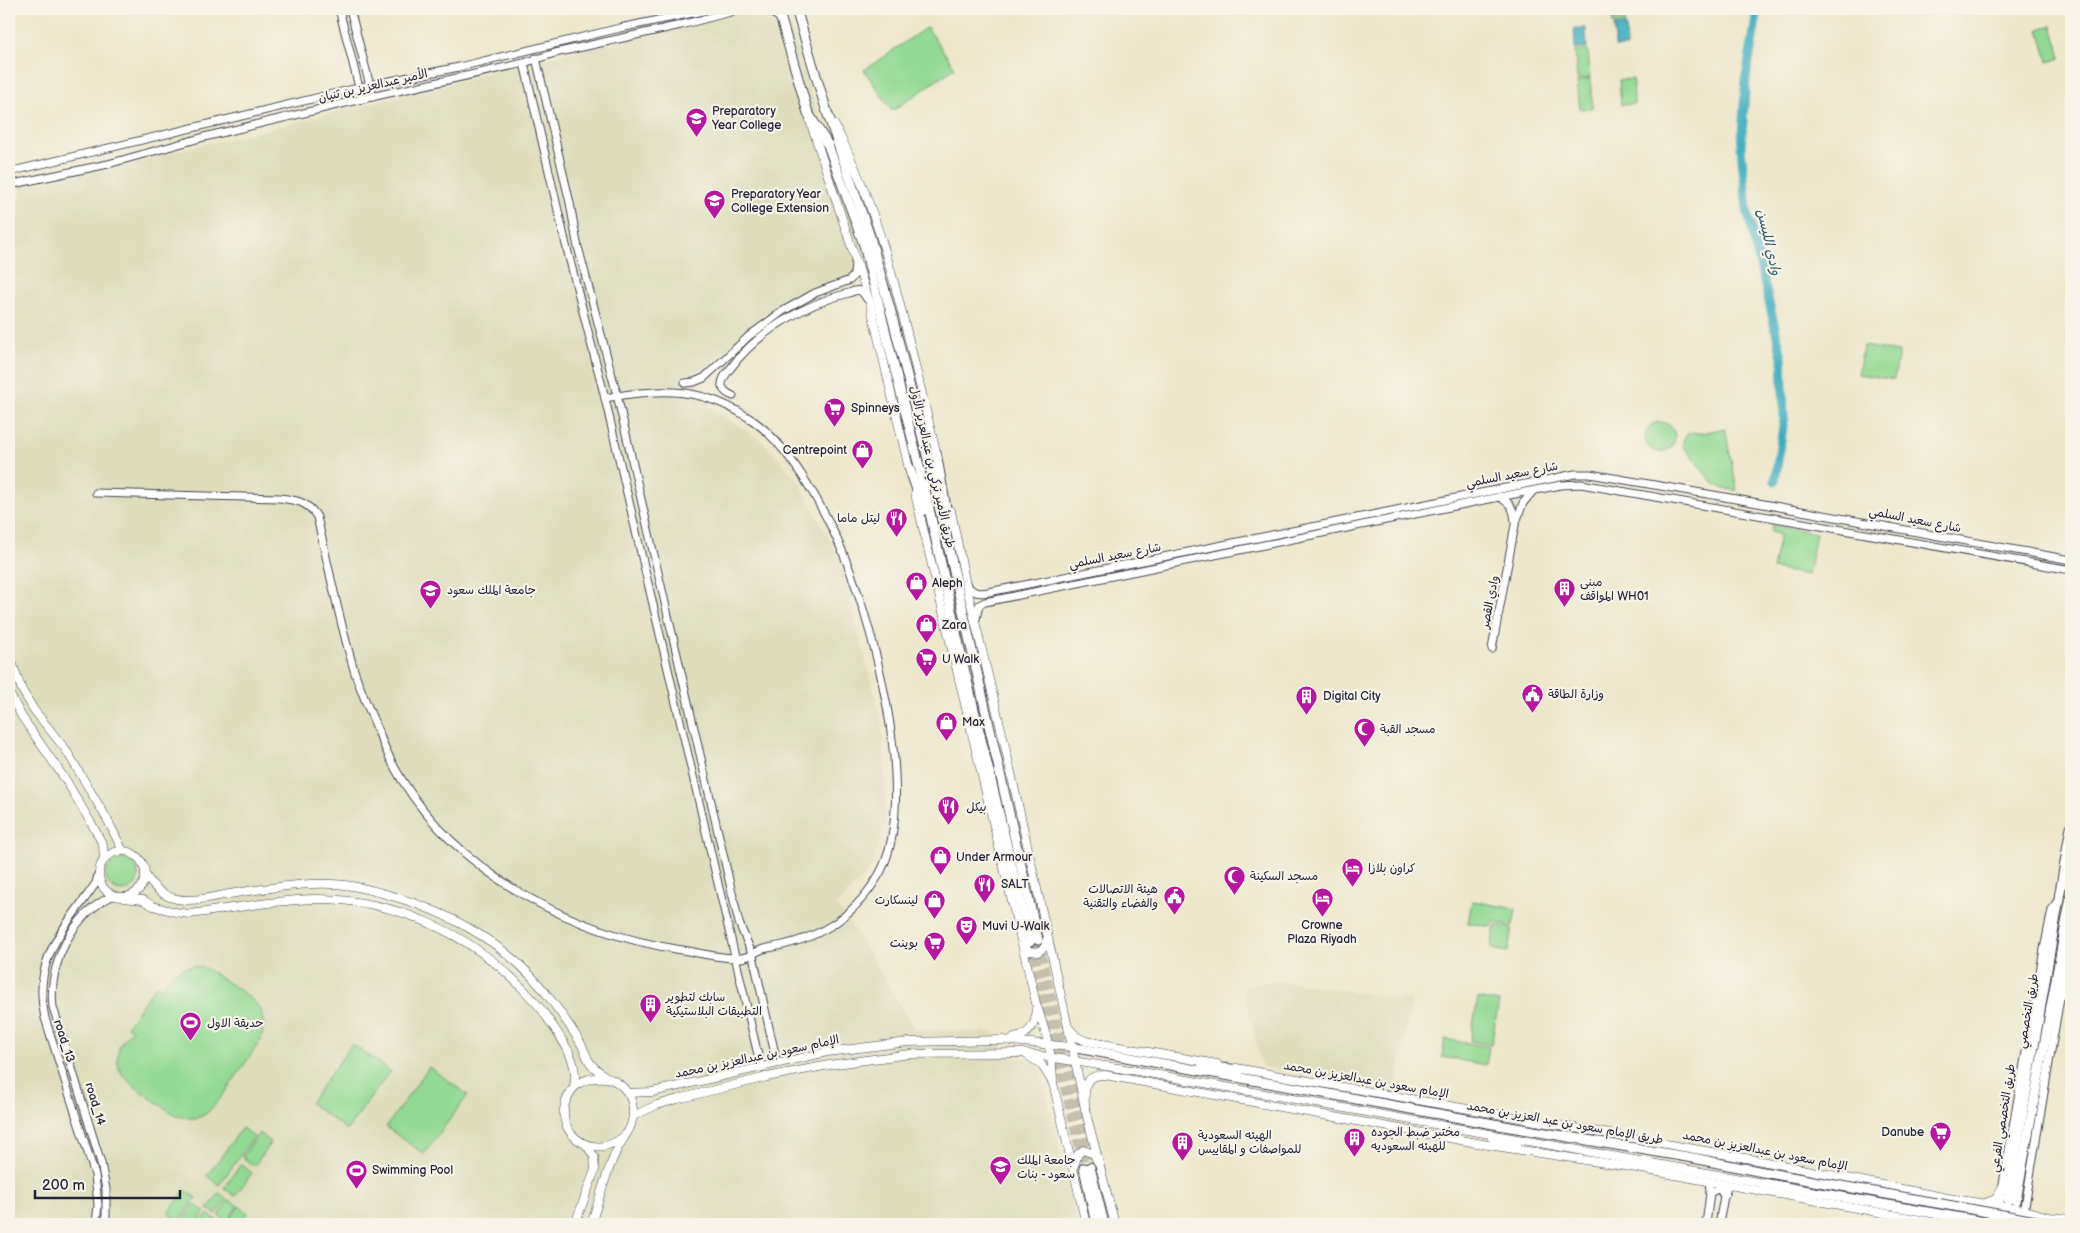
<svg xmlns="http://www.w3.org/2000/svg" width="2080" height="1233" viewBox="0 0 2080 1233" font-family="'Balsamiq Sans','Playpen Sans Arabic',sans-serif">
  <rect width="100%" height="100%" fill="#f7f3e8"/>
  <filter id="ink" filterUnits="userSpaceOnUse"><feTurbulence type="fractalNoise" baseFrequency=".02" numOctaves="2"/><feDisplacementMap in="SourceGraphic" scale="10" xChannelSelector="R" yChannelSelector="G"/><feConvolveMatrix kernelMatrix="1 2 1 2 8 2 1 2 1" color-interpolation-filters="sRGB"/></filter>
  <filter id="wash" filterUnits="userSpaceOnUse"><feTurbulence type="fractalNoise" baseFrequency=".0096" numOctaves="4" result="noise"/><feDisplacementMap in="SourceGraphic" scale="20" xChannelSelector="R" yChannelSelector="G"/><feGaussianBlur stdDeviation="1.12" result="paint"/><feColorMatrix in="noise" values="0 0 0 0 0 0 0 0 0 0 0 0 0 0 0 0 0 1.4 0 .05"/><feComposite in="paint" operator="in"/></filter>
  <g filter="url(#wash)">
    <rect width="100%" height="100%" fill="#ede7cb"/>
    <g fill="#ddddbc">
      <path d="M740 9H786L817 114 846 182 864 277 763 314 707 368 698 391 715 411 762 441 799 482 840 559 882 724 885 774V823L871 869 836 905 860 938 914 1029 993 1032 1002 1040V1054L1029 1059 1040 1069 1077 1224H9V202L22 199 20 187 246 135Z"/>
      <path d="M1275 980 1412 1001 1395 1091 1262 1067 1243 987Z"/>
    </g>
    <g fill="#92d993" stroke="#5a7e67">
      <path d="M1612 9H1624L1625 24H1613Z"/>
      <path d="M2052 25 2061 58 2048 62 2039 29Z"/>
      <path d="M927 27 955 68 892 111 864 70Z"/>
      <path d="M1588 50 1590 78 1577 79 1575 51Z"/>
      <path d="M1590 79 1593 108 1580 109 1577 81Z"/>
      <path d="M1633 79 1634 104 1621 105 1619 80Z"/>
      <path d="M1863 346 1899 352 1894 380 1858 374Z"/>
      <circle cx="1660" cy="437" r="15"/>
      <path d="M1725 428 1737 490 1723 489 1713 483 1682 445C1686 432 1687 432 1699 433 1707 433 1717 429 1725 428Z"/>
      <path d="M1772 525 1816 533 1808 575 1773 569 1780 535 1771 532Z"/>
      <circle cx="122" cy="875" r="16"/>
      <path d="M1472 901 1516 909 1513 926 1493 922 1492 927 1468 923Z"/>
      <path d="M1495 925 1512 928 1508 952 1491 949Z"/>
      <path d="M196 966 205 968C216 975 251 996 257 1005 265 1015 264 1028 261 1040 250 1055 217 1108 204 1115 195 1120 186 1118 177 1116 163 1106 129 1086 121 1072 116 1065 117 1053 120 1045 123 1040 128 1034 132 1029L127 1026 156 985 161 988C171 974 178 967 196 966Z"/>
      <path d="M1478 998 1499 1002 1491 1045 1470 1041Z"/>
      <path d="M1445 1039 1489 1047 1486 1065 1442 1057Z"/>
      <path d="M352 1044 390 1071 347 1130 310 1103Z"/>
      <path d="M429 1067 468 1095 424 1154 386 1127Z"/>
      <path d="M242 1128 254 1137 219 1185 207 1176Z"/>
      <path d="M259 1133 271 1142 254 1166 242 1157Z"/>
      <path d="M241 1164 252 1173 235 1196 224 1188Z"/>
      <path d="M185 1190 196 1198 179 1221 168 1213Z"/>
      <path d="M219 1193 227 1199 216 1214 208 1209Z"/>
      <path d="M229 1200 238 1206 227 1221 218 1215Z"/>
      <path d="M194 1204 205 1212 197 1224H180Z"/>
      <path d="M239 1206 248 1213 239 1224H232L228 1222Z"/>
      <path d="M208 1214 219 1222 217 1224H200Z"/>
    </g>
    <g fill="#41adbf" stroke="#32687d">
      <path d="M1614 26H1626L1627 47H1615Z"/>
      <path d="M1574 28H1586L1587 48 1575 49Z"/>
    </g>
    <g fill="none" stroke-linecap="round" stroke-linejoin="round">
      <path stroke="#41adbf" stroke-width="9" d="M1758 9 1746 78 1741 148 1747 210 1782 357 1784 420 1775 481"/>
    </g>
  </g>
  <g filter="url(#ink)">
    <g fill="none" stroke-linecap="round" stroke-linejoin="round">
      <g stroke="#c4c0ae" stroke-width="9" stroke-dasharray="9 4.5" stroke-linecap="butt">
        <path d="M1038 940 1090 1167"/>
        <path d="M1030 942 1084 1168"/>
      </g>
      <defs>
        <g id="tertiary">
          <path d="M339 9 362 99"/>
          <path d="M350 9 373 97"/>
          <path d="M766 9 780 18"/>
          <path d="M536 58 570 203 577 243 617 395 739 923 753 956 777 1063"/>
          <path d="M524 63 566 245 603 390 761 1068"/>
          <path d="M9 172 370 85 459 67 620 28 712 9"/>
          <path d="M9 185 108 164 204 137 362 99 524 63 555 53 681 25 742 9"/>
          <path d="M685 383 694 382 704 378 749 336 783 311 815 293 850 280 854 275 855 261"/>
          <path d="M733 396C728 394 724 392 722 386 721 380 726 374 730 369 757 332 804 304 849 293 852 292 856 289 860 291 863 292 865 296 867 299"/>
          <path d="M96 493 280 498C297 500 308 502 317 517 329 568 339 620 354 670 360 689 368 707 376 726 383 744 391 763 402 780 462 876 572 933 682 950 700 953 722 959 741 958 752 957 757 949 768 948 816 940 851 920 877 878 924 804 871 612 836 537 819 500 788 446 755 422 705 387 663 387 605 398"/>
          <path d="M1499 497C1511 503 1514 509 1515 522"/>
          <path d="M966 583C972 593 978 594 989 592L1575 474H1590L1719 496 2071 560"/>
          <path d="M976 619 979 605 985 602 1499 497 1561 485 1581 484 2071 570"/>
          <path d="M1492 649 1515 525 1523 503 1533 491"/>
          <path d="M1710 1193 1719 1188 1724 1196"/>
          <path d="M96 1224 98 1205 95 1175 45 1018C31 959 65 928 96 883L98 875"/>
          <path d="M106 1224V1189L101 1163 53 1007C48 964 72 915 112 896"/>
          <path d="M1706 1224 1710 1193 1709 1182"/>
          <path d="M1719 1224 1724 1196 1728 1186"/>
          <path d="M1996 1224 2044 949 2052 910 2056 903"/>
          <path d="M2022 1224 2071 932"/>
        </g>
        <g id="secondary">
          <path d="M810 121 870 303 910 473"/>
          <path d="M834 124C889 227 909 347 938 459"/>
          <path d="M915 494 1036 1003C1045 1030 1053 1055 1053 1083"/>
          <path d="M951 511 965 580 1003 737 1068 1027 1077 1037 1086 1041 1217 1064"/>
          <path d="M9 654 22 690 34 710 66 750 107 819 123 851"/>
          <path d="M9 693 22 717 67 782 94 828 103 845 104 860"/>
          <circle cx="122" cy="874" r="23"/>
          <path d="M145 874C152 886 162 896 177 899 193 902 213 897 229 894 269 888 318 879 357 887 433 903 509 939 554 1004 563 1016 572 1029 580 1042 583 1047 585 1053 588 1059 592 1068 602 1074 610 1079"/>
          <path d="M123 898 143 900 153 906 175 912 189 914C231 909 273 900 314 899 392 898 471 933 524 990 531 998 540 1006 546 1016 560 1037 580 1060 574 1087"/>
          <path d="M1023 944 1029 951 1038 952 1045 947 1047 939"/>
          <path d="M1068 1027 1085 1109 1115 1224"/>
          <path d="M1014 1038C1029 1036 1037 1023 1036 1009"/>
          <path d="M1028 1056 1041 1064 1053 1083 1086 1224"/>
          <path d="M1236 1068 1751 1159 1948 1198 2024 1210 2049 1217 2071 1219"/>
          <path d="M628 1093 652 1092 827 1052 908 1042 1002 1040 1071 1047"/>
          <path d="M1085 1109C1085 1090 1081 1075 1105 1075L1488 1145 1631 1167 1943 1224"/>
          <path d="M633 1116 657 1105 678 1099 767 1077 829 1065 910 1054 1022 1053 1137 1071 1763 1183"/>
          <path d="M1492 1138 1517 1145"/>
          <path d="M1074 1166 1078 1154 1083 1150 1094 1154 1097 1161"/>
          <path d="M1985 1203 1996 1199 2004 1184"/>
          <path d="M575 1224 595 1170 594 1156 586 1145"/>
          <path d="M591 1224C599 1201 605 1175 616 1152 620 1143 627 1135 631 1125 633 1118 634 1110 632 1103 629 1091 618 1080 606 1078 593 1077 580 1079 572 1090 544 1128 594 1168 627 1133"/>
        </g>
        <g id="primary">
          <path d="M778 9 808 113 828 145 864 245 925 490 963 664 1030 942"/>
          <path d="M796 9 826 109 870 237 892 316 932 475 1038 940"/>
          <path d="M936 453 949 524"/>
          <path d="M909 467 924 510"/>
          <path d="M1071 1047 1510 1127 1693 1158 1763 1172"/>
          <path d="M1203 1066 1240 1070"/>
          <path d="M1090 1167 1104 1224"/>
          <path d="M1084 1168 1096 1224"/>
          <path d="M1763 1183 1996 1224"/>
          <path d="M2008 1200 2071 827"/>
          <path d="M2016 1201 2071 896"/>
        </g>
      </defs>
      <use href="#tertiary" stroke="#404051" stroke-width="9"/>
      <use href="#secondary" stroke="#404051" stroke-width="9"/>
      <use href="#primary" stroke="#404051" stroke-width="11"/>
      <use href="#tertiary" stroke="#fff" stroke-width="7"/>
      <use href="#secondary" stroke="#fff" stroke-width="8"/>
      <use href="#primary" stroke="#fff" stroke-width="9"/>
      <defs>
        <path id="primary-bridge" d="M1763 1172 2054 1224"/>
      </defs>
      <use href="#primary-bridge" stroke="#404051" stroke-width="11" stroke-linecap="butt"/>
      <use href="#primary-bridge" stroke="#fff" stroke-width="9"/>
    </g>
  </g>
  <defs>
    <symbol id="university-pin" viewBox="-11 -11 22 30"><path d="M0 17L-7.5 6A9.5 9.5 0 1 1 7.5 6Z" fill="#b5179e" stroke="#f7f3e8"/><path d="M0-5L7-2L0 1L-7-2ZM-4 1L0 2.5L4 1V4Q0 6-4 4Z" fill="#fff"/></symbol>
    <symbol id="supermarket-pin" viewBox="-11 -11 22 30"><path d="M0 17L-7.5 6A9.5 9.5 0 1 1 7.5 6Z" fill="#b5179e" stroke="#f7f3e8"/><path d="M-6-5.5h2.5l.6 2H6L4.5 2H-2.5L-4.4-4H-6ZM-1.5 3.2a1.3 1.3 0 1 0 .1 0ZM3 3.2a1.3 1.3 0 1 0 .1 0Z" fill="#fff"/></symbol>
    <symbol id="shop-pin" viewBox="-11 -11 22 30"><path d="M0 17L-7.5 6A9.5 9.5 0 1 1 7.5 6Z" fill="#b5179e" stroke="#f7f3e8"/><path d="M-5-2.5h2.3a2.7 3.5 0 0 1 5.4 0H5L5.5 6h-11ZM-1.5-2.5h3a1.5 2.3 0 0 0-3 0Z" fill="#fff"/></symbol>
    <symbol id="restaurant-pin" viewBox="-11 -11 22 30"><path d="M0 17L-7.5 6A9.5 9.5 0 1 1 7.5 6Z" fill="#b5179e" stroke="#f7f3e8"/><path d="M-5-6h1v4h1v-4h1v4h1v-4h1v5L-1.5 .5V6h-2V.5L-5-1ZM5-6V6H3V1.5H1.5Q1.5-4 5-6Z" fill="#fff"/></symbol>
    <symbol id="building-pin" viewBox="-11 -11 22 30"><path d="M0 17L-7.5 6A9.5 9.5 0 1 1 7.5 6Z" fill="#b5179e" stroke="#f7f3e8"/><path d="M-4-6H4V6H1V3H-1V6H-4ZM-2.5-4.3h1.7v1.8h-1.7ZM.8-4.3h1.7v1.8H.8ZM-2.5-1h1.7V.8h-1.7ZM.8-1h1.7V.8H.8Z" fill="#fff"/></symbol>
    <symbol id="civic-pin" viewBox="-11 -11 22 30"><path d="M0 17L-7.5 6A9.5 9.5 0 1 1 7.5 6Z" fill="#b5179e" stroke="#f7f3e8"/><path d="M-.6-6.5H3V-4.5H.6V-3L4-1V1h2V6H-6V1h2V-1L-.6-3ZM-1.2 2.5V6h2.4V2.5Z" fill="#fff"/></symbol>
    <symbol id="mosque-pin" viewBox="-11 -11 22 30"><path d="M0 17L-7.5 6A9.5 9.5 0 1 1 7.5 6Z" fill="#b5179e" stroke="#f7f3e8"/><path d="M3.5-4.9A6 6 0 1 0 3.5 4.9A5 5 0 1 1 3.5-4.9Z" fill="#fff"/></symbol>
    <symbol id="hotel-pin" viewBox="-11 -11 22 30"><path d="M0 17L-7.5 6A9.5 9.5 0 1 1 7.5 6Z" fill="#b5179e" stroke="#f7f3e8"/><path d="M-6-4.5h1.5V1H6V5H4.5V3h-9V5H-6ZM-4 0a1.8 1.8 0 1 1 3.6 0ZM.5 0V-2.5h3Q6-2.5 6 0Z" fill="#fff"/></symbol>
    <symbol id="theatre-pin" viewBox="-11 -11 22 30"><path d="M0 17L-7.5 6A9.5 9.5 0 1 1 7.5 6Z" fill="#b5179e" stroke="#f7f3e8"/><path d="M-5-5.5Q0-4 5-5.5V0Q5 5 0 6Q-5 5-5 0ZM-3.3-2.5H-1v1.5H-3.3ZM1-2.5H3.3v1.5H1ZM-2.8 1Q0 5.5 2.8 1Z" fill="#fff"/></symbol>
    <symbol id="stadium-pin" viewBox="-11 -11 22 30"><path d="M0 17L-7.5 6A9.5 9.5 0 1 1 7.5 6Z" fill="#b5179e" stroke="#f7f3e8"/><path d="M0-5a6.5 5 0 1 0 0 10a6.5 5 0 1 0 0-10ZM-3.5-1.8h7v3.6h-7Z" fill="#fff"/></symbol>
  </defs>
  <g fill-rule="evenodd">
    <use href="#university-pin" x="684" y="106" width="25" height="34"/>
    <use href="#university-pin" x="702" y="188" width="25" height="34"/>
    <use href="#supermarket-pin" x="822" y="396" width="25" height="34"/>
    <use href="#shop-pin" x="850" y="438" width="25" height="34"/>
    <use href="#restaurant-pin" x="884" y="506" width="25" height="34"/>
    <use href="#shop-pin" x="904" y="570" width="25" height="34"/>
    <use href="#building-pin" x="1552" y="576" width="25" height="34"/>
    <use href="#university-pin" x="418" y="578" width="25" height="34"/>
    <use href="#shop-pin" x="914" y="612" width="25" height="34"/>
    <use href="#supermarket-pin" x="914" y="646" width="25" height="34"/>
    <use href="#civic-pin" x="1520" y="682" width="25" height="34"/>
    <use href="#building-pin" x="1294" y="684" width="25" height="34"/>
    <use href="#shop-pin" x="934" y="710" width="25" height="34"/>
    <use href="#mosque-pin" x="1352" y="716" width="25" height="34"/>
    <use href="#restaurant-pin" x="936" y="794" width="25" height="34"/>
    <use href="#shop-pin" x="928" y="844" width="25" height="34"/>
    <use href="#hotel-pin" x="1340" y="856" width="25" height="34"/>
    <use href="#mosque-pin" x="1222" y="864" width="25" height="34"/>
    <use href="#restaurant-pin" x="972" y="872" width="25" height="34"/>
    <use href="#civic-pin" x="1162" y="884" width="25" height="34"/>
    <use href="#hotel-pin" x="1310" y="886" width="25" height="34"/>
    <use href="#shop-pin" x="922" y="888" width="25" height="34"/>
    <use href="#theatre-pin" x="954" y="914" width="25" height="34"/>
    <use href="#supermarket-pin" x="922" y="930" width="25" height="34"/>
    <use href="#building-pin" x="638" y="992" width="25" height="34"/>
    <use href="#stadium-pin" x="178" y="1010" width="25" height="34"/>
    <use href="#supermarket-pin" x="1928" y="1120" width="25" height="34"/>
    <use href="#building-pin" x="1342" y="1126" width="25" height="34"/>
    <use href="#building-pin" x="1170" y="1130" width="25" height="34"/>
    <use href="#university-pin" x="988" y="1154" width="25" height="34"/>
    <use href="#stadium-pin" x="344" y="1158" width="25" height="34"/>
  </g>
  <g text-anchor="middle" dominant-baseline="central" stroke-width="4.5" stroke-linejoin="round" paint-order="stroke">
    <g font-size="12" fill="#22223b" stroke="#f7f3e8">
      <text transform="translate(373 86) rotate(-13)">الأمير عبدالعزيز بن ثنيان</text>
      <text transform="translate(932 467) rotate(77)">طريق الأمير تركي بن عبدالعزيز الأول</text>
      <text transform="translate(1512 475) rotate(-11)">شارع سعيد السلمي</text>
      <text transform="translate(1915 520) rotate(11)">شارع سعيد السلمي</text>
      <text transform="translate(1115 556) rotate(-11)">شارع سعيد السلمي</text>
      <text transform="translate(1490 602) rotate(-79)">وادي القصر</text>
      <text transform="translate(2028 1011) rotate(-80)">طريق التخصصي</text>
      <text transform="translate(64 1041) rotate(72)">road_13</text>
      <text transform="translate(757 1057) rotate(-12)">الإمام سعود بن عبدالعزيز بن محمد</text>
      <text transform="translate(1366 1080) rotate(10)">الإمام سعود بن عبدالعزيز بن محمد</text>
      <text transform="translate(95 1104) rotate(73)">road_14</text>
      <text transform="translate(2003 1118) rotate(-81)">طريق التخصصي الفرعي</text>
      <text transform="translate(1565 1123) rotate(10)">طريق الإمام سعود بن عبد العزيز بن محمد</text>
      <text transform="translate(1765 1151) rotate(11)">الإمام سعود بن عبدالعزيز بن محمد</text>
    </g>
    <g font-size="12" fill="#22223b" stroke="#f7f3e8" text-anchor="start">
      <text x="712" y="111">Preparatory<tspan x="712" dy="14">Year College</tspan></text>
      <text x="731" y="194">Preparatory Year<tspan x="731" dy="14">College Extension</tspan></text>
      <text x="851" y="408">Spinneys</text>
      <text x="847" y="450" text-anchor="end">Centrepoint</text>
      <text x="880" y="518" text-anchor="end">ليتل ماما</text>
      <text x="1580" y="582">مبنى<tspan x="1580" dy="14">المواقف WH01</tspan></text>
      <text x="932" y="583">Aleph</text>
      <text x="447" y="590">جامعة الملك سعود</text>
      <text x="942" y="625">Zara</text>
      <text x="942" y="659">U Walk</text>
      <text x="1548" y="694">وزارة الطاقة</text>
      <text x="1323" y="696">Digital City</text>
      <text x="962" y="722">Max</text>
      <text x="1380" y="729">مسجد القبة</text>
      <text x="964" y="807">.بيكل</text>
      <text x="956" y="857">Under Armour</text>
      <text x="1368" y="868">كراون بلازا</text>
      <text x="1250" y="876">مسجد السكينة</text>
      <text x="1001" y="884">SALT</text>
      <text x="1158" y="889" text-anchor="end">هيئة الاتصالات<tspan x="1158" dy="14">والفضاء والتقنية</tspan></text>
      <text x="918" y="900" text-anchor="end">لينسكارت</text>
      <text x="1322" y="925" text-anchor="middle">Crowne<tspan x="1322" dy="14">Plaza Riyadh</tspan></text>
      <text x="982" y="926">Muvi U-Walk</text>
      <text x="918" y="943" text-anchor="end">بوينت</text>
      <text x="666" y="997">سابك لتطوير<tspan x="666" dy="14">التطبيقات البلاستيكية</tspan></text>
      <text x="207" y="1023">حديقة الاول</text>
      <text x="1371" y="1132">مختبر ضبط الجوده<tspan x="1371" dy="14">للهيئه السعوديه</tspan></text>
      <text x="1924" y="1132" text-anchor="end">Danube</text>
      <text x="1198" y="1135">الهيئه السعودية<tspan x="1198" dy="14">للمواصفات و المقاييس</tspan></text>
      <text x="1017" y="1160">جامعة الملك<tspan x="1017" dy="14">سعود - بنات</tspan></text>
      <text x="372" y="1170">Swimming Pool</text>
    </g>
    <g font-size="14" font-style="italic" fill="#2e5a70" stroke="#f7f3e8">
      <text transform="translate(1769 242) rotate(77)">وادي الليسن</text>
    </g>
  </g>
  <rect width="2080" height="1233" fill="none" stroke="#f7f3e8" stroke-width="30"/>
  <path d="M35 1190v8h145v-8" fill="none" stroke="#22223b" stroke-width="2.5"/>
  <text x="42" y="1190" font-size="15" fill="#22223b" stroke="#f7f3e8" stroke-width="4" paint-order="stroke">200 m</text>
</svg>
